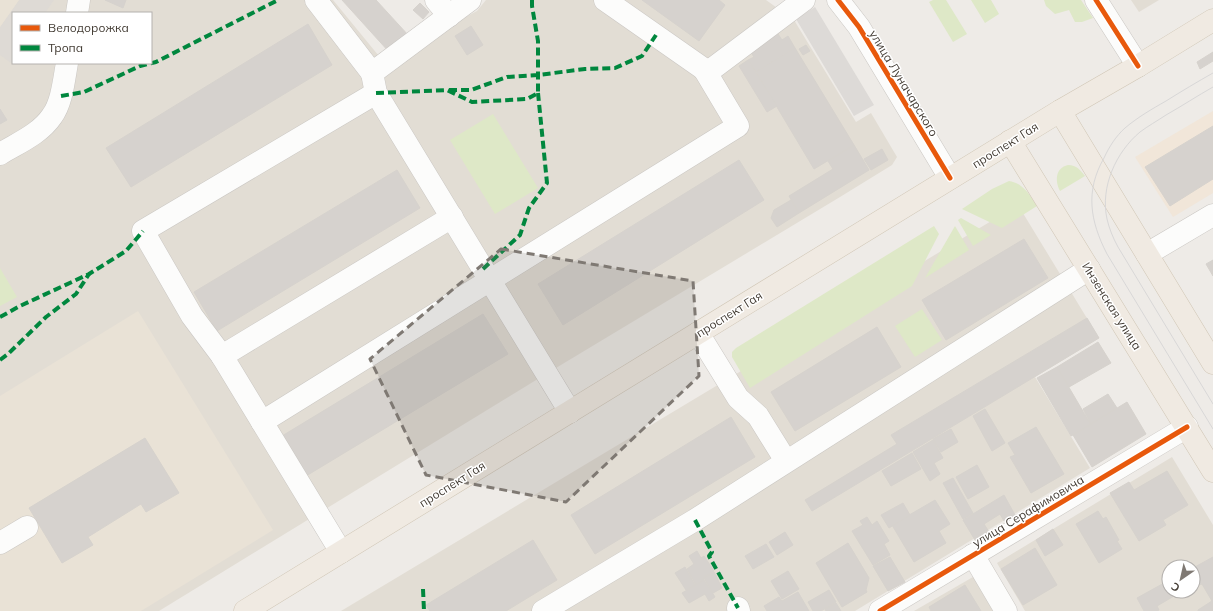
<svg xmlns="http://www.w3.org/2000/svg" width="1213" height="611" viewBox="0 0 1213 611" font-family="Mulish,sans-serif">
  <rect width="100%" height="100%" fill="#eeebe7"/>
  <g fill="#e2ddd4" fill-rule="evenodd">
    <path d="M0 0H333L383 61 477 11 486 0H766L794 20 856 122 871 113 897 157 892 165 840 197 546 374 159 611H0ZM13 13H151V63H13Z"/>
    <path d="M1131 0H1159L1139 12Z"/>
    <path d="M1018 205 1099 338 1035 377 1090 468 855 611H341Z"/>
    <path d="M1172 457 1213 525V611H1025L997 563ZM1169 567H1193V591H1169Z"/>
    <path d="M973 577 993 611H914Z"/>
  </g>
  <path fill="#f1e6d9" d="M1213 111V193L1173 217 1135 157Z"/>
  <path fill="#dedad5" d="M19 0H54L45 13H13V59L11 63 0 55V27Z"/>
  <g fill="#e9e2d6">
    <path d="M0 0H19L0 27Z"/>
    <path d="M138 311 273 530 141 611H0V396Z"/>
  </g>
  <g fill="#dee8c7">
    <path d="M933 0H946L967 34 953 42 929 2Z"/>
    <path d="M971 0H991L999 14 985 23Z"/>
    <path d="M1044 0H1081L1093 18 1082 22H1075L1069 10 1055 14 1046 6Z"/>
    <path d="M493 114 538 188 495 214 450 140Z"/>
    <path d="M1068 165C1077 165 1080 170 1085 176L1060 191C1055 181 1055 168 1068 165Z"/>
    <path d="M1009 181C1023 183 1030 195 1037 206L1002 228 962 209 992 189Z"/>
    <path d="M961 218 991 235 973 246 958 220Z"/>
    <path d="M934 226 939 234 912 286 750 388 732 357V352L736 348Z"/>
    <path d="M955 226 969 250 925 278Z"/>
    <path d="M0 268 17 297 0 306Z"/>
    <path d="M922 309 942 340 915 357 895 326Z"/>
  </g>
  <path fill="#dddad7" d="M815 7 874 105 854 116 796 19Z"/>
  <g fill="#d6d2ce" stroke="#d6d2cd">
    <path d="M105 0H126L123 8Z"/>
    <path d="M342 0H376L409 36 390 53Z"/>
    <path d="M642 0H719L725 5 699 41Z"/>
    <path d="M420 3 429 12 423 19 413 10Z"/>
    <path d="M308 24 332 65 131 187 106 148Z"/>
    <path d="M471 26 483 45 467 55 455 36Z"/>
    <path d="M776 31 782 40 788 36 795 48 756 72 748 60 754 57 748 48Z"/>
    <path d="M806 45 810 51 803 55 799 49Z"/>
    <path d="M795 48 854 145 814 169 756 72Z"/>
    <path d="M1213 52V61L1200 69 1197 62Z"/>
    <path d="M748 60 777 106 767 112 739 66Z"/>
    <path d="M0 109 7 120 0 124Z"/>
    <path d="M1213 126V179L1170 206 1145 167Z"/>
    <path d="M854 145 869 170 799 213 789 196 833 169 828 161Z"/>
    <path d="M882 149 888 160 871 170 864 159Z"/>
    <path d="M739 160 764 200 563 325 538 284Z"/>
    <path d="M397 170 420 208 217 331 194 292Z"/>
    <path d="M791 200 799 213 777 227 771 218 774 210Z"/>
    <path d="M1024 239 1048 278 946 340 922 300Z"/>
    <path d="M1213 260V276L1206 264Z"/>
    <path d="M483 314 508 354 306 476 282 436Z"/>
    <path d="M1087 318 1099 338 812 511 805 500 897 444 891 435Z"/>
    <path d="M877 327 901 367 795 431 771 392Z"/>
    <path d="M1098 342 1111 363 1069 387 1057 367Z"/>
    <path d="M1057 367 1091 425 1071 436 1037 378Z"/>
    <path d="M1108 394 1117 408 1091 425 1083 409Z"/>
    <path d="M1127 402 1146 434 1092 467 1073 435Z"/>
    <path d="M985 409 1005 443 992 451 973 416Z"/>
    <path d="M731 417 755 457 595 554 571 515Z"/>
    <path d="M1036 427 1064 474 1031 493 1010 457 1015 455 1008 443Z"/>
    <path d="M951 429 958 442 941 452 933 439Z"/>
    <path d="M145 438 179 493 146 512 141 504 88 537 93 545 62 563 29 508Z"/>
    <path d="M933 440 943 458 934 463 940 474 930 481 913 452Z"/>
    <path d="M912 453 921 469 891 486 882 471Z"/>
    <path d="M977 465 989 487 968 499 956 477Z"/>
    <path d="M1167 471 1188 505 1163 520 1166 525 1139 541 1110 493 1129 482 1134 490Z"/>
    <path d="M953 478 973 513 963 519 943 483Z"/>
    <path d="M1004 495 1015 515 1004 521 1000 514 984 524 989 532 975 540 963 520Z"/>
    <path d="M935 500 950 524 939 531 946 543 914 562 892 525Z"/>
    <path d="M903 503 910 515 889 528 881 515Z"/>
    <path d="M1098 511 1103 519 1106 517 1119 540 1117 541 1122 549 1099 563 1076 524Z"/>
    <path d="M867 517 872 525 877 521 889 541 884 544 890 555 873 565 852 531 863 525 860 521Z"/>
    <path d="M1053 529 1063 545 1045 556 1036 540Z"/>
    <path d="M785 532 793 545 777 555 769 542Z"/>
    <path d="M533 540 557 580 506 611H430L426 605Z"/>
    <path d="M848 543 869 578 866 590 867 592 842 607 816 563Z"/>
    <path d="M766 544 774 557 753 569 745 556Z"/>
    <path d="M1035 548 1057 585 1023 605 1001 569Z"/>
    <path d="M697 551 701 558 704 556 714 571 703 578 704 580 696 585 687 569 694 564 689 556Z"/>
    <path d="M890 557 905 582 888 591 873 566Z"/>
    <path d="M1213 557V601H1212L1202 584 1199 585 1193 575V568Z"/>
    <path d="M685 567 695 585 686 590 675 573Z"/>
    <path d="M788 571 799 589 782 599 771 581Z"/>
    <path d="M714 572 722 588 713 593 704 578Z"/>
    <path d="M704 580 715 597 709 601 705 594 689 603 682 593Z"/>
    <path d="M1166 582 1169 587V591H1171L1174 596 1157 606 1159 610 1157 611H1144L1137 598Z"/>
    <path d="M965 585 981 611H931L929 607Z"/>
    <path d="M829 590 836 602 821 611H813L808 602Z"/>
    <path d="M798 592 809 611H767L764 606 779 597 782 601Z"/>
    <path d="M1212 601H1213V611H1198V610Z"/>
    <path d="M836 603 841 611H826L825 609Z"/>
  </g>
  <g fill="none" stroke-linecap="round" stroke-linejoin="round">
    <defs>
      <g id="minor">
        <path d="M316 0 372 73 470 0"/>
        <path d="M436 0 449 16"/>
        <path d="M605 0 708 72 804 0"/>
        <path d="M838 0 859 27 950 178"/>
        <path d="M1096 0 1138 66"/>
        <path d="M77 13 79 0"/>
        <path d="M372 73 376 93 570 412"/>
        <path d="M0 154C18 143 40 134 52 116 62 103 64 79 67 63"/>
        <path d="M1147 254 1213 215"/>
        <path d="M698 333 738 398 758 416 786 461"/>
        <path d="M222 356 452 217"/>
        <path d="M262 422 738 126 704 69"/>
        <path d="M0 543 27 527"/>
        <path d="M341 552 222 356 192 316 143 231 376 93"/>
        <path d="M973 555 1006 611"/>
        <path d="M738 608 739 611"/>
        <path d="M543 611 695 520 1089 269"/>
        <path d="M880 611 1187 427"/>
      </g>
      <g id="major">
        <path d="M1060 111 1213 363"/>
        <path d="M1010 141 1213 471"/>
        <path d="M245 611 1060 111 1138 66 1213 20"/>
      </g>
    </defs>
    <use href="#minor" stroke="#cac7c3" stroke-width="23"/>
    <use href="#major" stroke="#d0c6b5" stroke-width="23"/>
    <use href="#minor" stroke="#fcfcfb" stroke-width="22"/>
    <use href="#major" stroke="#f0eae2" stroke-width="22"/>
    <g stroke="#d8d7d7" stroke-width="1">
      <path d="M1213 73C1197 82 1182 91 1166 101 1152 109 1138 117 1125 128 1116 136 1109 147 1104 158 1085 191 1090 221 1107 254L1213 429"/>
      <path d="M1213 87C1197 96 1182 106 1166 115 1157 121 1148 126 1140 132 1116 152 1100 187 1107 219 1109 228 1113 238 1118 247L1213 404"/>
    </g>
    <g stroke="#00873e" stroke-width="4" stroke-dasharray="8 4" stroke-linecap="butt">
      <path d="M449 90H471L507 77 538 75 585 69 615 68 642 56 656 35"/>
      <path d="M376 93 447 90 472 102 527 99 538 93V41L532 6V0"/>
      <path d="M61 96 84 92 140 66 156 62 278 0"/>
      <path d="M483 269 520 235 529 208 547 183 538 93"/>
      <path d="M0 317 20 306 89 274 126 251 143 231"/>
      <path d="M0 360 8 354 46 317 76 294 89 274"/>
      <path d="M695 520 712 552 709 556 738 608"/>
      <path d="M423 589 424 611"/>
    </g>
    <defs>
      <g id="cycleway">
        <path d="M838 0 859 27 950 178"/>
        <path d="M1096 0 1138 66"/>
        <path d="M880 611 1187 427"/>
      </g>
    </defs>
    <use href="#cycleway" stroke="#fff" stroke-width="8"/>
    <use href="#cycleway" stroke="#e8590c" stroke-width="5"/>
  </g>
  <path fill="#7f7973" fill-opacity="0.2" stroke="#7f7973" stroke-width="3" stroke-dasharray="8 5" stroke-linejoin="round" d="M501 249 693 281 699 376 566 502 426 475 370 359Z"/>
  <g text-anchor="middle" dominant-baseline="central" stroke-width="3" stroke-linejoin="round" paint-order="stroke">
    <g font-size="12" fill="#433c34" stroke="#fff">
      <text transform="translate(904 83) rotate(59)">улица Луначарского</text>
      <text transform="translate(1005 145) rotate(-32)">проспект Гая</text>
      <text transform="translate(1112 306) rotate(58)">Инзенская улица</text>
      <text transform="translate(729 314) rotate(-32)">проспект Гая</text>
      <text transform="translate(452 484) rotate(-32)">проспект Гая</text>
      <text transform="translate(1028 511) rotate(-31)">улица Серафимовича</text>
    </g>
  </g>
  <rect x="12" y="12" width="140" height="52" fill="#ffffff" stroke="#b4b1ae"/>
  <rect x="20" y="25" width="20" height="6" fill="#e8590c" stroke="#b4b1ae"/>
  <text x="48" y="32" font-size="12" fill="#433c34">Велодорожка</text>
  <rect x="20" y="45" width="20" height="6" fill="#00873e" stroke="#b4b1ae"/>
  <text x="48" y="52" font-size="12" fill="#433c34">Тропа</text>
  <g transform="translate(1181 579) rotate(214)"><circle r="19" fill="#ffffff" stroke="#b4b1ae"/>
  <path d="M0-3L7 15L0 10L-7 15Z" fill="#7f7973"/>
  <text y="-6" font-size="11" font-weight="bold" text-anchor="middle" fill="#433c34">С</text>
  </g>
</svg>
